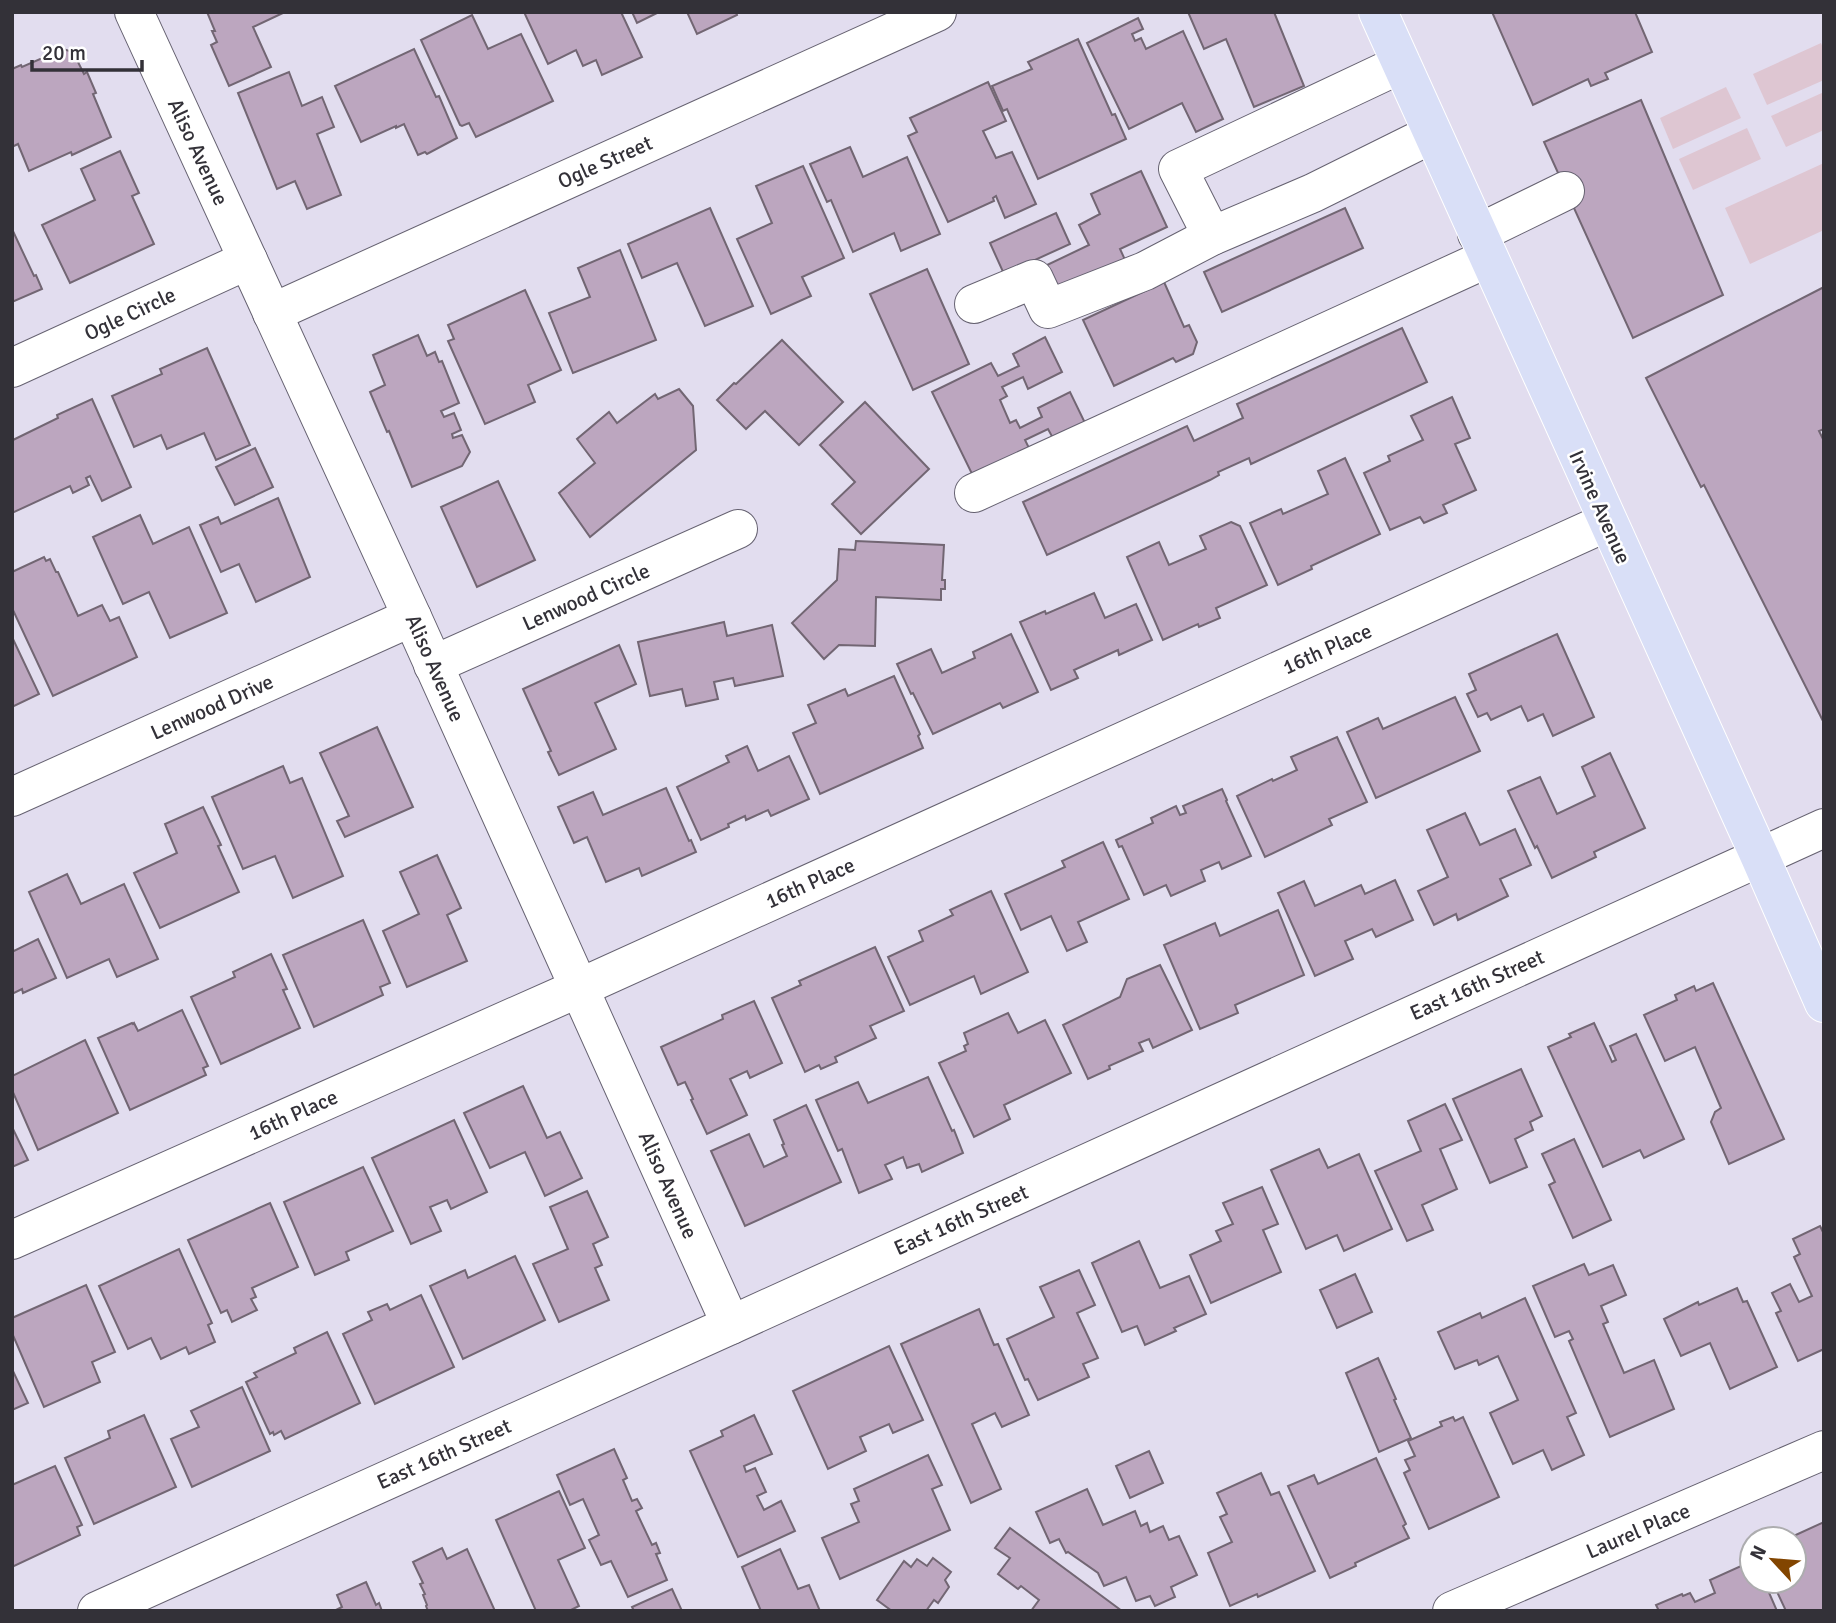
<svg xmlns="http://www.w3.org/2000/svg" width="1836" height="1623" viewBox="0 0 1836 1623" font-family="Signika,sans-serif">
  <rect width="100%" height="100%" fill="#e2ddef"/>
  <g fill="#dec6d2">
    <path d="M1821 43 1824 51V80L1767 105 1753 74Z"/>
    <path d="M1726 87 1741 118 1673 149 1660 118Z"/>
    <path d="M1824 92V130L1786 147 1771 116Z"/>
    <path d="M1747 128 1761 159 1693 190 1679 159Z"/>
    <path d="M1824 163V230L1750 264 1725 208Z"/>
  </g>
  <g fill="#bca6bf" stroke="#726673" stroke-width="2">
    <path d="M207 12H285L253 27 271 67 229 86 211 45 217 42 212 31H215Z"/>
    <path d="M524 12H621L642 57 602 75 596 60 583 66 576 50 548 64Z"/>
    <path d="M632 12H659L637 23Z"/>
    <path d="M687 12H736L737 15 697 34Z"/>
    <path d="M1188 12H1274L1304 86 1254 107 1226 39 1204 49Z"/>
    <path d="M1492 12H1635L1652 52 1605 73 1608 79 1591 86 1588 79 1533 105Z"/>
    <path d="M472 15 488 49 521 34 553 101 476 137 469 123 462 126 460 125 421 40Z"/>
    <path d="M1138 18 1143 29 1132 34 1135 41 1141 38 1146 49 1183 31 1223 119 1196 132 1182 103 1129 129 1087 43Z"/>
    <path d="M1078 39 1112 115 1115 114 1126 139 1038 179 1007 109 1003 111 992 86 1032 69 1028 62Z"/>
    <path d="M63 49 73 52 84 74 87 72 96 93 93 94 111 137 72 155 71 152 29 171 18 144 12 147V69L21 65 22 67Z"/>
    <path d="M414 49 436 97 439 96 457 138 427 154 425 152 418 155 404 124 396 128V126L361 142 335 86Z"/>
    <path d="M289 72 302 106 322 97 334 127 317 134 341 195 307 209 295 181 277 189 238 93Z"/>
    <path d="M988 82 1006 121 983 131 996 158 1012 152 1036 204 1005 218 996 196 993 198 994 201 948 222 908 136 917 132 910 118Z"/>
    <path d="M1641 100 1723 295 1633 338 1544 142Z"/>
    <path d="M850 147 863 177 907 157 940 234 901 251 894 233 853 252 831 200 827 202 810 164Z"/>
    <path d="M120 151 139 193 132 196 154 244 70 283 42 225 95 200 81 169Z"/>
    <path d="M803 166 844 258 802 277 811 296 771 314 737 239 772 223 756 186Z"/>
    <path d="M1141 171 1167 227 1120 249 1126 262 1059 293 1047 265 1089 245 1079 225 1100 214 1091 194Z"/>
    <path d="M710 208 753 306 705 326 677 263 642 278 628 244Z"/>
    <path d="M1345 208 1363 248 1222 312 1204 272Z"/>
    <path d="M1056 213 1070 244 1004 274 990 243Z"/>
    <path d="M12 229 34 276 36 275 42 289 12 302Z"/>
    <path d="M620 250 656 340 573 373 549 313 590 297 578 268Z"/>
    <path d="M927 269 969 364 913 390 870 294Z"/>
    <path d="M1164 282 1184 327 1189 325 1197 342 1193 354 1176 362 1173 358 1114 386 1083 320Z"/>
    <path d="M1824 287V429L1819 431 1824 441 1823 721 1704 485 1701 487 1646 378Z"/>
    <path d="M525 290 561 370 528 385 535 402 485 424 448 341 454 339 448 325Z"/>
    <path d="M1402 328 1427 382 1251 464 1249 458 1218 472 1219 475 1210 480 1047 555 1023 502 1187 426 1194 441 1243 418 1237 404Z"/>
    <path d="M418 335 427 356 435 352 439 362 442 361 459 403 441 411 444 417 454 413 461 430 452 434 453 438 462 435 470 452 462 466 412 487 389 431 387 432 370 392 385 385 373 355Z"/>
    <path d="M1045 337 1062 372 1028 389 1023 377 1002 387 1007 396 1000 400 1010 423 1016 420 1020 428 1042 417 1038 408 1070 392 1086 425 1054 440 1048 429 1025 440 1030 450 974 478 932 392 991 363 998 376 1019 366 1013 354Z"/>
    <path d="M782 340 843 402 799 445 765 411 746 429 717 400 734 383 736 384Z"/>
    <path d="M207 348 250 445 216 460 204 433 167 449 161 435 134 447 112 396 162 374 160 369Z"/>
    <path d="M679 389 693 406 696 450 590 537 559 493 595 463 577 439 609 412 617 423 655 394 658 399Z"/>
    <path d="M1452 397 1470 438 1455 444 1476 490 1443 505 1447 513 1424 523 1420 517 1390 530 1364 473 1390 461 1388 456 1423 440 1411 416Z"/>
    <path d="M92 399 131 487 102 501 90 476 86 478 89 485 73 493 70 486 12 513 13 440 58 418 57 415Z"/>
    <path d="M865 402 929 469 861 534 832 504 855 482 820 445Z"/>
    <path d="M255 448 273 487 235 505 216 467Z"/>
    <path d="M1345 458 1380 534 1311 566 1312 569 1278 585 1250 523 1281 509 1283 514 1328 494 1318 471Z"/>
    <path d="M498 481 535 560 477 587 441 507Z"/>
    <path d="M278 498 310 577 256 602 239 564 221 572 200 525 218 517 221 524Z"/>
    <path d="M140 515 153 544 189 527 227 613 170 638 149 592 123 604 93 537Z"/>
    <path d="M1231 522 1240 526 1267 585 1216 608 1220 618 1199 627 1198 624 1163 640 1127 557 1159 542 1169 565 1206 549 1200 536Z"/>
    <path d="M856 541 944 545 942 580H945V589H941V600L876 597 875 646 839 645 824 659 792 623 837 580 839 549 855 550Z"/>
    <path d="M44 557 46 561 50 559 56 572H58L78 616 102 605 110 621 119 617 137 657 53 696 12 608V572Z"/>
    <path d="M1094 593 1105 618 1136 604 1152 640 1119 655 1118 650 1074 670 1078 678 1051 690 1020 622 1045 611 1046 614Z"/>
    <path d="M724 622 727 636 772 625 783 676 735 686 733 678 714 682 718 699 686 706 682 689 650 696 638 642Z"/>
    <path d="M1011 634 1038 692 1003 708 1000 703 933 734 913 693 911 694 897 664 931 649 942 673 975 658 973 652Z"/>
    <path d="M1557 634 1594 717 1553 736 1543 714 1528 721 1521 706 1491 720 1487 713 1478 717 1467 694 1476 690 1469 674Z"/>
    <path d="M12 637 39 694 12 707Z"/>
    <path d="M619 645 636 684 595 703 616 749 559 775 548 752 551 751 523 689Z"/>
    <path d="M894 676 920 734 918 736 923 748 820 794 793 733 816 723 808 705 845 689 848 696Z"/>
    <path d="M1455 697 1480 751 1376 798 1347 732 1378 718 1383 729Z"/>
    <path d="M377 727 413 807 345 837 337 821 349 816 320 753Z"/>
    <path d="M1337 737 1367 802 1329 819 1332 825 1265 857 1237 796 1272 779 1273 781 1297 770 1291 757Z"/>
    <path d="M747 746 758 771 789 756 809 799 771 816 768 810 746 820 745 816 728 824 729 827 701 840 677 787 729 762 726 756Z"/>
    <path d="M1610 753 1645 828 1594 852 1596 857 1552 878 1537 846 1535 848 1508 791 1540 777 1557 814 1595 796 1582 767Z"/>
    <path d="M283 766 290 783 302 778 343 876 293 898 275 856 243 869 212 797Z"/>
    <path d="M666 788 689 841 691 840 696 852 642 876 639 868 606 882 587 837 574 843 558 807 593 792 603 815Z"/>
    <path d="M1222 789 1227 800 1226 801 1251 856 1222 869 1219 862 1201 870 1205 881 1171 896 1166 885 1144 895 1122 846 1119 847 1116 840 1153 823 1151 818 1176 806 1180 815 1186 813 1183 806Z"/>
    <path d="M203 807 221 845 218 846 239 892 160 928 134 873 177 853 165 824Z"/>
    <path d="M1465 813 1480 845 1515 829 1531 865 1500 879 1508 896 1458 920 1456 914 1434 925 1418 891 1448 877 1427 830Z"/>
    <path d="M1103 842 1129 899 1078 922 1087 942 1067 951 1051 916 1021 930 1005 894 1065 867 1062 861Z"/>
    <path d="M437 855 461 908 447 915 467 961 407 987 383 931 419 914 400 872Z"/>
    <path d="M67 874 81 904 124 884 158 959 117 977 109 959 67 978 29 892Z"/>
    <path d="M1395 880 1413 920 1376 937 1372 929 1345 941 1353 959 1315 976 1278 893 1304 881 1315 906 1361 885 1365 894Z"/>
    <path d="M991 891 1028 972 981 994 974 976 910 1005 888 957 923 941 919 931 953 915 950 910Z"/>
    <path d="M1278 910 1304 975 1235 1005 1238 1013 1200 1029 1164 945 1215 923 1220 936Z"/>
    <path d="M363 920 390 983 380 987 383 995 314 1027 283 955Z"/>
    <path d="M38 939 56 978 23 993 22 989 12 994V948L14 951Z"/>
    <path d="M875 947 904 1011 870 1026 876 1038 835 1057 837 1062 821 1069 819 1065 805 1072 772 998 801 985 799 981Z"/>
    <path d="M271 954 287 989 283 990 300 1028 221 1064 191 997 235 977 233 972Z"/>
    <path d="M1160 965 1192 1030 1153 1048 1149 1039 1139 1043 1143 1051 1109 1066 1110 1069 1088 1079 1063 1025 1120 997 1127 979Z"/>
    <path d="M1713 983 1784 1139 1729 1164 1711 1122 1715 1112 1721 1108 1695 1047 1665 1061 1644 1015 1677 1000 1675 995 1694 986 1696 991Z"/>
    <path d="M754 1001 782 1063 750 1078 747 1071 730 1079 747 1115 707 1134 691 1100 693 1099 685 1082 678 1085 661 1047 723 1019 722 1015Z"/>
    <path d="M182 1010 208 1066 203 1068 206 1075 130 1110 98 1038 132 1023 133 1024 134 1023 138 1031Z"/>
    <path d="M1008 1013 1018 1033 1045 1020 1071 1073 1004 1105 1010 1119 974 1137 939 1063 966 1051 964 1046 968 1044 964 1033Z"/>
    <path d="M1594 1023 1612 1062 1616 1060 1610 1046 1636 1034 1684 1139 1644 1158 1640 1150 1603 1167 1548 1047 1571 1037 1569 1034Z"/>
    <path d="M85 1040 118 1113 38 1150 12 1090V1076Z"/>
    <path d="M1521 1069 1542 1116 1530 1122 1533 1130 1515 1139 1527 1167 1490 1183 1453 1099Z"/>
    <path d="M928 1077 952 1131 954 1130 963 1153 922 1172 919 1164 907 1168 903 1157 885 1165 892 1179 859 1193 842 1149 838 1151 816 1100 858 1082 868 1103Z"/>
    <path d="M523 1086 547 1138 560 1132 582 1178 545 1196 525 1152 490 1168 464 1113Z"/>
    <path d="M1445 1104 1462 1140 1440 1149 1457 1189 1422 1205 1433 1230 1407 1241 1375 1171 1421 1151 1408 1121Z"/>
    <path d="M806 1105 841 1182 745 1226 711 1151 749 1134 764 1167 787 1156 782 1145 784 1144 774 1120Z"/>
    <path d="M454 1120 487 1192 451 1209 447 1200 430 1207 441 1231 411 1244 372 1158Z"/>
    <path d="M12 1127 28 1160 12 1167Z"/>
    <path d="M1574 1139 1611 1220 1573 1238 1549 1185 1555 1182 1542 1154Z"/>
    <path d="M1319 1149 1328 1168 1359 1154 1392 1229 1344 1251 1337 1235 1306 1249 1271 1170Z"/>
    <path d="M363 1167 393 1231 346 1252 349 1260 315 1275 284 1202Z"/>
    <path d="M1262 1187 1278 1224 1263 1230 1281 1272 1211 1303 1190 1255 1221 1241 1216 1231 1233 1224 1223 1203Z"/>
    <path d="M587 1191 608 1237 593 1244 602 1265 595 1268 609 1300 559 1322 533 1264 568 1249 550 1207Z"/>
    <path d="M270 1203 298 1267 252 1288 256 1297 251 1299 257 1310 232 1322 227 1310 221 1313 188 1240Z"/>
    <path d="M1820 1226 1824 1234V1349L1798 1361 1776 1313 1781 1311 1772 1293 1790 1284 1799 1302 1812 1296 1794 1257 1800 1254 1793 1239Z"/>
    <path d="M1139 1241 1160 1288 1189 1276 1206 1314 1174 1328 1176 1331 1145 1345 1137 1326 1122 1332 1092 1263Z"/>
    <path d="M179 1249 212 1323 208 1325 215 1342 189 1354 186 1347 161 1359 151 1338 128 1349 99 1286Z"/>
    <path d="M515 1256 545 1320 463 1359 430 1286 465 1270 468 1278Z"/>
    <path d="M1584 1264 1589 1275 1613 1265 1626 1295 1601 1306 1608 1322 1603 1324 1624 1373 1654 1360 1674 1409 1610 1437 1569 1341 1573 1339 1569 1331 1555 1337 1533 1286Z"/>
    <path d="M1079 1270 1095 1305 1077 1313 1098 1358 1083 1364 1089 1377 1038 1400 1028 1379 1025 1380 1007 1339 1054 1317 1040 1287Z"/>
    <path d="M1355 1274 1372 1312 1337 1328 1320 1290Z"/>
    <path d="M86 1285 115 1352 92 1362 100 1382 44 1407 12 1333V1318Z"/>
    <path d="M1737 1288 1743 1302 1747 1301 1777 1367 1730 1389 1710 1343 1681 1356 1664 1319 1698 1302 1699 1305Z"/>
    <path d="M421 1295 454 1367 375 1404 343 1334 372 1320 368 1312 387 1304 390 1310Z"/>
    <path d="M1525 1298 1576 1413 1567 1417 1584 1455 1552 1470 1543 1450 1513 1464 1490 1413 1518 1400 1498 1356 1479 1365 1477 1360 1455 1369 1438 1332 1480 1313 1482 1318Z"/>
    <path d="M979 1309 994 1345 998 1344 1029 1415 1002 1427 995 1413 972 1424 1001 1489 971 1503 901 1344Z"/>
    <path d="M327 1332 360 1403 285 1439 281 1431 274 1435 273 1432 270 1434 246 1382 257 1377 254 1373 296 1353 294 1348Z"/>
    <path d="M889 1346 923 1420 893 1433 889 1424 860 1437 866 1451 828 1469 793 1391Z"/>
    <path d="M1378 1358 1396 1399 1394 1400 1411 1438 1379 1452 1346 1373Z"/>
    <path d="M12 1369 28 1403 12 1410Z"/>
    <path d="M242 1387 270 1451 192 1487 171 1439 199 1427 191 1411Z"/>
    <path d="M144 1415 176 1487 94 1524 65 1458 110 1438 108 1431Z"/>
    <path d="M754 1415 772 1454 744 1466 746 1472 755 1468 766 1492 757 1496 764 1510 781 1501 795 1531 738 1557 690 1451 723 1436 721 1431Z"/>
    <path d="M1453 1417 1455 1421 1463 1417 1499 1497 1429 1529 1404 1473 1410 1470 1405 1460 1415 1456 1408 1441 1442 1426 1440 1422Z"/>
    <path d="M614 1449 627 1478 623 1480 632 1501 637 1499 642 1508 636 1511 652 1545 656 1543 660 1553 656 1554 667 1580 628 1597 611 1561 601 1565 589 1540 599 1535 583 1499 570 1505 557 1475Z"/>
    <path d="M1149 1451 1163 1483 1130 1498 1116 1466Z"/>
    <path d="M928 1455 942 1485 932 1489 950 1530 840 1579 822 1538 859 1522 851 1504 859 1501 854 1489Z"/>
    <path d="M1376 1458 1406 1524 1403 1526 1409 1538 1355 1563 1356 1566 1330 1578 1288 1486 1314 1475 1318 1484Z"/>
    <path d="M55 1466 82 1525 77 1527 80 1535 12 1567V1485Z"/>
    <path d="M1261 1473 1271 1495 1279 1492 1315 1571 1258 1597 1257 1594 1230 1606 1208 1553 1232 1542 1220 1517 1227 1514 1217 1493Z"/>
    <path d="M1087 1489 1103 1525 1135 1511 1141 1526 1147 1523 1150 1532 1163 1526 1169 1540 1179 1536 1197 1575 1171 1587 1175 1597 1155 1606 1150 1596 1136 1601 1126 1577 1104 1586 1098 1573 1068 1552 1066 1553 1059 1539 1050 1543 1036 1512Z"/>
    <path d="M559 1491 585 1548 558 1560 579 1606 569 1611H536L496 1520Z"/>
    <path d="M1824 1522V1611H1786L1772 1581H1794V1539H1787Z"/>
    <path d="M1010 1528 1122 1611H1031L1039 1600 1021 1586 1018 1589 998 1574 1010 1558 995 1548Z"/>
    <path d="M442 1548 447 1559 467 1549 495 1611H428L426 1606 427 1605 423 1595 425 1594 420 1584 423 1583 413 1562Z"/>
    <path d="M780 1549 798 1589 809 1585 820 1611H761L742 1567Z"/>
    <path d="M933 1558 951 1572 945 1580 949 1587 938 1603 934 1600 926 1611H892L877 1600 904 1561 911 1567 917 1559 927 1566Z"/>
    <path d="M1752 1561V1581H1764L1777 1611H1659L1656 1605 1682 1594 1683 1596 1690 1593 1695 1602 1715 1593 1710 1580Z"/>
    <path d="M366 1582 376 1605 379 1603 382 1611H334L342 1607 337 1595Z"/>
    <path d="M672 1589 682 1611H634L632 1607Z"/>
  </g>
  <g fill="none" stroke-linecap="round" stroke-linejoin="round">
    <defs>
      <g id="minor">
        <path d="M134 12 412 617 731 1325"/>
        <path d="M1477 234 1565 191"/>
        <path d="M1212 236 1178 169 1401 64"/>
        <path d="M974 304 1034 279 1048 309 1145 271 1212 236 1313 193 1432 134"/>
        <path d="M272 313 937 12"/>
        <path d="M12 368 248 260"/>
        <path d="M974 493 1488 258"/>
        <path d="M433 665 738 529"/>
        <path d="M12 797 412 617"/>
        <path d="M12 1240 579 988 1607 522"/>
        <path d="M97 1611 731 1325 1824 828"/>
        <path d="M1452 1611 1824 1450"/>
      </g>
      <path id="major" d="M1378 12 1760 857 1824 1003"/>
    </defs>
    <use href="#minor" stroke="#666271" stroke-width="40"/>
    <use href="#major" stroke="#fff" stroke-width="40"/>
    <use href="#minor" stroke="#fff" stroke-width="38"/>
    <use href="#major" stroke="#d9dff7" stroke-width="38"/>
  </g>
  <g text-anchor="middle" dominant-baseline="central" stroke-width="5" stroke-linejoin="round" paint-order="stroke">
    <g font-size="21" fill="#333138" stroke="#fff">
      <text transform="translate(198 152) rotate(65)">Aliso Avenue</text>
      <text transform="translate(605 162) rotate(-24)">Ogle Street</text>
      <text transform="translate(130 314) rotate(-25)">Ogle Circle</text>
      <text transform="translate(1600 507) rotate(66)">Irvine Avenue</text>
      <text transform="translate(586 597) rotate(-24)">Lenwood Circle</text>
      <text transform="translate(1327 649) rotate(-24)">16th Place</text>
      <text transform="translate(435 668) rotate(66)">Aliso Avenue</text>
      <text transform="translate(212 707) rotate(-24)">Lenwood Drive</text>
      <text transform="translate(810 883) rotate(-24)">16th Place</text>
      <text transform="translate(1477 985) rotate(-24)">East 16th Street</text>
      <text transform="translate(293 1115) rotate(-24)">16th Place</text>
      <text transform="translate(668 1185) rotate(66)">Aliso Avenue</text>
      <text transform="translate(961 1220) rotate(-24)">East 16th Street</text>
      <text transform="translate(444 1454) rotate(-24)">East 16th Street</text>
      <text transform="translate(1638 1531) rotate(-23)">Laurel Place</text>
    </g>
  </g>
  <rect width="1836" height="1623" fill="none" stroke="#333138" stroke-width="28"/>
  <g transform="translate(1773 1560) rotate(296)"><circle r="33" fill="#ffffff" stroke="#adadaf" stroke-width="2"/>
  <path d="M0-5L12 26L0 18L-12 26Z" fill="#824500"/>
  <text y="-10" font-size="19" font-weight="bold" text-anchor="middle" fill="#333138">N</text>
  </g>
  <path d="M32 60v10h110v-10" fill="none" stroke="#333138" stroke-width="3.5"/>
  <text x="42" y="60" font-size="21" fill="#333138" stroke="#ffffff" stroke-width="5" paint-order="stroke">20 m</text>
</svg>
